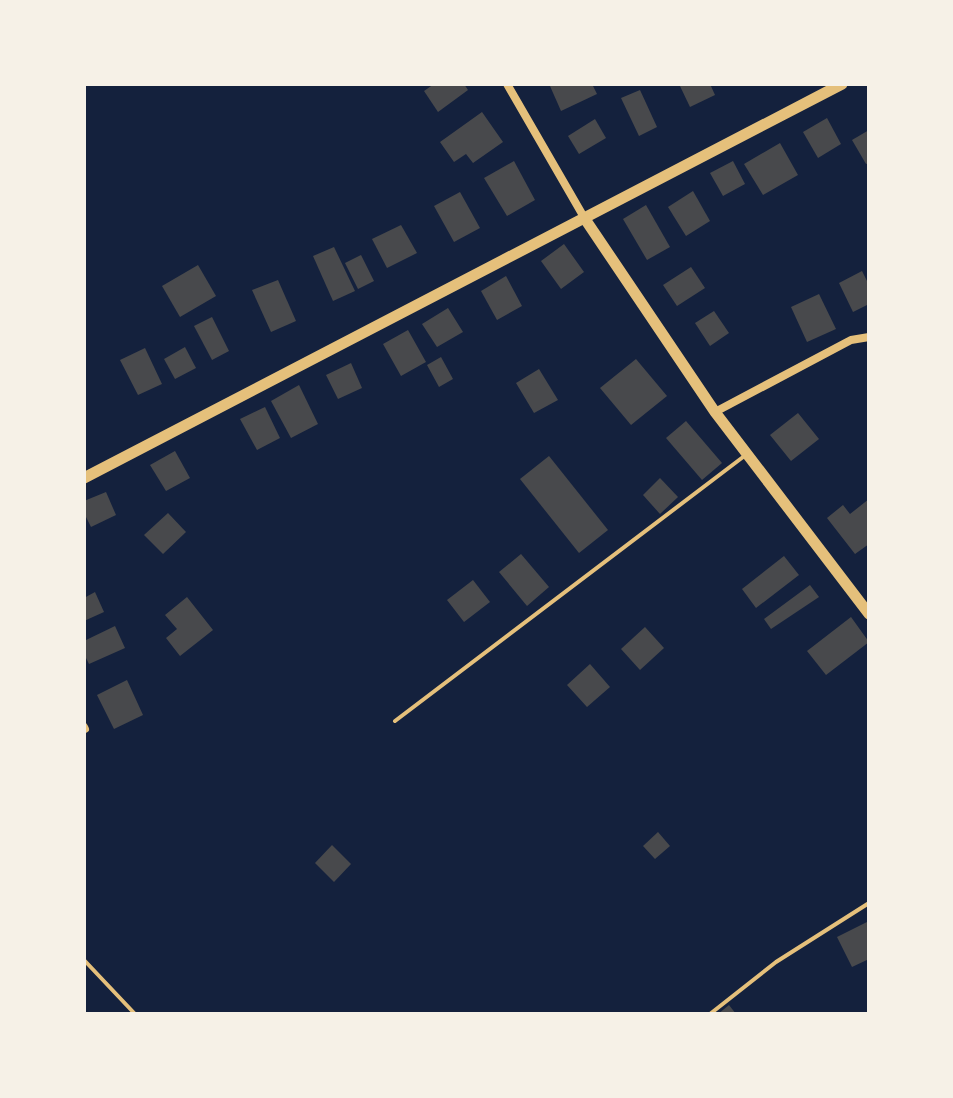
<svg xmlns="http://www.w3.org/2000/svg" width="953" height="1098" viewBox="0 0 953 1098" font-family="'Source Sans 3',sans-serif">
  <rect width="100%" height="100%" fill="#14213d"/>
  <g fill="#48494c">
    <path d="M434 84H464L468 90 438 112 424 91Z"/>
    <path d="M554 84H592L597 94 561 111 550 86Z"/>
    <path d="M679 84H710L715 95 690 107Z"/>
    <path d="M640 90 657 127 639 136 621 98Z"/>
    <path d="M482 112 503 142 473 163 466 154 454 162 440 142Z"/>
    <path d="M827 118 841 144 818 158 803 132Z"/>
    <path d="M595 119 606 138 579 154 568 136Z"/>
    <path d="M869 130V163L866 164 852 140Z"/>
    <path d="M780 143 798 175 763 195 744 164Z"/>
    <path d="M514 161 535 200 507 216 484 178Z"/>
    <path d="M733 161 745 184 723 196 710 173Z"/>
    <path d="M693 191 710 221 686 236 668 207Z"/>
    <path d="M460 192 480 228 454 242 434 206Z"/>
    <path d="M646 205 670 247 647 260 623 219Z"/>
    <path d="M401 225 417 253 387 268 372 239Z"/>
    <path d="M564 244 584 272 561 289 541 261Z"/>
    <path d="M334 247 355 291 333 301 313 256Z"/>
    <path d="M361 255 374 281 358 289 345 263Z"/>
    <path d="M198 265 216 296 180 317 162 286Z"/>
    <path d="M691 267 705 288 677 306 663 285Z"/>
    <path d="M862 271 869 285V304L853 312 839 283Z"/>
    <path d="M506 276 522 306 497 320 481 291Z"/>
    <path d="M278 280 296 321 271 332 252 290Z"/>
    <path d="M819 294 836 329 807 342 791 307Z"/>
    <path d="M448 308 463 332 437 347 422 324Z"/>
    <path d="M714 311 729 333 710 346 695 323Z"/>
    <path d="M212 317 229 351 212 360 194 326Z"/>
    <path d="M408 330 426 362 401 376 383 344Z"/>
    <path d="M185 347 196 368 175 379 164 359Z"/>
    <path d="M145 348 162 384 138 395 120 360Z"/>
    <path d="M441 357 453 379 439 387 427 365Z"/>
    <path d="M636 359 667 396 631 425 600 388Z"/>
    <path d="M351 363 362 388 338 399 326 375Z"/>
    <path d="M539 369 558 400 534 413 516 383Z"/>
    <path d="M299 385 318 424 291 438 271 401Z"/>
    <path d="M265 407 280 438 257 450 240 419Z"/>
    <path d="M798 413 819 439 791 461 770 435Z"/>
    <path d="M686 421 722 463 702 480 666 438Z"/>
    <path d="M175 451 190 478 166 491 150 465Z"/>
    <path d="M549 456 608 530 579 553 520 479Z"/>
    <path d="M660 478 678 497 660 514 643 495Z"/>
    <path d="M106 492 116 515 91 527 84 513V501Z"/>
    <path d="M869 499V544L855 554 827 518 843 505 850 514Z"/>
    <path d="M168 513 186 532 163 554 144 535Z"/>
    <path d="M521 554 549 587 527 606 499 572Z"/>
    <path d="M784 556 799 575 756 608 742 589Z"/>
    <path d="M473 580 490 602 464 622 447 600Z"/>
    <path d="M810 585 819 597 771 629 764 619Z"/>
    <path d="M95 592 104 612 84 621V598Z"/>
    <path d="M187 597 213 630 180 656 166 638 177 629 165 615Z"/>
    <path d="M851 617 869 642 826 675 807 651Z"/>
    <path d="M115 626 125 648 89 664 84 654V641Z"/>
    <path d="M645 627 664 648 640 670 621 649Z"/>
    <path d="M590 664 610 687 587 707 567 685Z"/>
    <path d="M127 680 143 715 114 729 97 695Z"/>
    <path d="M658 832 670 846 655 859 643 846Z"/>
    <path d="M332 845 351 864 334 882 315 863Z"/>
    <path d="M869 921V959L852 967 837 937Z"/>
    <path d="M729 1005 736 1014H718Z"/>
  </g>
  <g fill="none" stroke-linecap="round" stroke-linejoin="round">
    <g stroke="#e5c07b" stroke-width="4">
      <path d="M395 721 747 454"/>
      <path d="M84 960 135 1014"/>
      <path d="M710 1014 776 962 869 903"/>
    </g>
    <g stroke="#e5c07b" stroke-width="8">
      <path d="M507 84 585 219"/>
      <path d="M715 412 851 340 869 337"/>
      <path d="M84 727 85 729"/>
    </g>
    <g stroke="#e5c07b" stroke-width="11">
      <path d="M585 219 715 412 869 614"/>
      <path d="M84 478 842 84"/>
    </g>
  </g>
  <rect width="953" height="1098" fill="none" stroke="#f6f1e7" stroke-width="172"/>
</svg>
